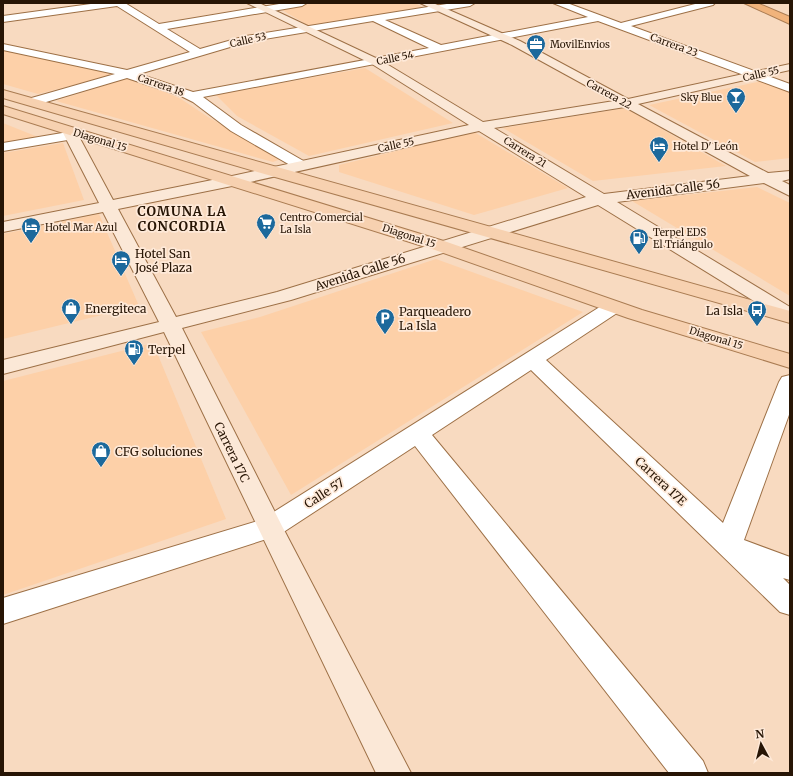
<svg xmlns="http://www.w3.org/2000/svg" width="793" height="776" viewBox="0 0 793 776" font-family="Merriweather,serif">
  <rect width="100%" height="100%" fill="#f8dac0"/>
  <g fill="#fdd0a8">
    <path d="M316 3H415L423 7 309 26 279 8Z"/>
    <path d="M3 50 44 57 117 74 38 94 3 84Z"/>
    <path d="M365 68 453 123 309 156 237 116 216 95Z"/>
    <path d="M131 77 181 99 208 117 281 159 273 162 56 101Z"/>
    <path d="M762 81 790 92V158L755 162 649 105Z"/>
    <path d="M625 108 726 166 593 181 503 128Z"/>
    <path d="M3 123 38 137 3 143Z"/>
    <path d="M474 132 568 188 474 215 339 172V165Z"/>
    <path d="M63 143 84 200 3 216V153Z"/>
    <path d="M757 187 790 203V296L632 201Z"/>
    <path d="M99 214 139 306 3 339V234Z"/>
    <path d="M436 259 583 312 291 495 201 332 260 317Z"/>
    <path d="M153 343 226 519 3 595V381Z"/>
  </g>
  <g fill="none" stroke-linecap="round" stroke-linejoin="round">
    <defs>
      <g id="street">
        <path d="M98 3H125L159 24 285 3H307L302 6 167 29 200 49 246 36 453 3H475L470 6 385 20 441 45 588 17 553 3H567L621 23 699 3H715L713 5 631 26 790 84V92L598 21 203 97 241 125 307 163 309 166 307 169H297L231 131 193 102 181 96 127 78 36 105H28L26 102 28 99 115 74 3 50V44L127 70 190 52 117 6 3 22V16ZM373 21 429 48 193 92 139 74 247 42Z"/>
        <path d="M80 130 85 131 87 134 85 137 3 151V143Z"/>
        <path d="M613 301 620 303 623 307 620 311 546 360 723 523 779 382 782 377 790 375V412L744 540 790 557V580L783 578 790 585V615L780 612 531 370 432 435 703 761 708 773H669L415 446 279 535 3 624V598L261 520 606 303Z"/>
      </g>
      <path id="secondary" d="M247 3H259L380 60 483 122 614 101 512 45 420 3H433L520 41 628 99 790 64V70L638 104 768 173 790 171V179L782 181 790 185V196L764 183 617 202 790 307V321L783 319 598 205 291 300 182 328 283 528 411 773H376L164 332 3 374V360L159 322 103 212 3 232V222L99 203 62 131 64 128H74L76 131 113 200 232 176 469 125 372 64ZM625 107 750 176 604 194 494 128ZM479 131 586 197 277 292 176 317 118 209 232 186Z"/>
      <g id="primary">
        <path d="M3 90 790 311V323L268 175 3 98Z"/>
        <path d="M3 106 447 242 642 310 790 354V368L628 318 435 250 3 114Z"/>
      </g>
      <path id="highway" d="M744 3H757L790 17V24Z"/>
    </defs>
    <use href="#street" stroke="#9d7046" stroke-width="2"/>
    <use href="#secondary" stroke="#9d7046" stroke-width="2"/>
    <use href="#primary" stroke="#aa7c52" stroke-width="2"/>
    <use href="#highway" stroke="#aa7c52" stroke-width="2"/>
    <use href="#street" fill="#fff" fill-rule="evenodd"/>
    <use href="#secondary" fill="#fbe8d7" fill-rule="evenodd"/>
    <use href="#primary" fill="#f7d1b0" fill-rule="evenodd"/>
    <use href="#highway" fill="#f1b37b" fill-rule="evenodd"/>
  </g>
  <defs>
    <symbol id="office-pin" viewBox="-11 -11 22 30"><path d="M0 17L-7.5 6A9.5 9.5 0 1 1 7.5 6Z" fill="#1c699c" stroke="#fee9d8"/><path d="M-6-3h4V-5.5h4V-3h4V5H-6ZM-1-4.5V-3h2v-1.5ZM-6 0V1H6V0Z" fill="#fff"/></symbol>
    <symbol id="bar-pin" viewBox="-11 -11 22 30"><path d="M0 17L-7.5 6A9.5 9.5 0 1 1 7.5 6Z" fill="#1c699c" stroke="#fee9d8"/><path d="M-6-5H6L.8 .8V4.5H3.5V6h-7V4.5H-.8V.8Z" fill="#fff"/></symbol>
    <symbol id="hotel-pin" viewBox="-11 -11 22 30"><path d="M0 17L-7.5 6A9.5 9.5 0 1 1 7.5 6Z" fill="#1c699c" stroke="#fee9d8"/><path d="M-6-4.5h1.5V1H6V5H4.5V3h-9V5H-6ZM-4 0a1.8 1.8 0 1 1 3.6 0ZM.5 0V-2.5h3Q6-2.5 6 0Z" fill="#fff"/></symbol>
    <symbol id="supermarket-pin" viewBox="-11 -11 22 30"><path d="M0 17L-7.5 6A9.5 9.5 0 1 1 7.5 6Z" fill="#1c699c" stroke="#fee9d8"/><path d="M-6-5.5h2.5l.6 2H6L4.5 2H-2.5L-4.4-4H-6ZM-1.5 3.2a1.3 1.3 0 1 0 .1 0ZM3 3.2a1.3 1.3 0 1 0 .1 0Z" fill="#fff"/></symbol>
    <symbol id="fuel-pin" viewBox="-11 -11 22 30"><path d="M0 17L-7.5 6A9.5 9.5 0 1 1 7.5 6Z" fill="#1c699c" stroke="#fee9d8"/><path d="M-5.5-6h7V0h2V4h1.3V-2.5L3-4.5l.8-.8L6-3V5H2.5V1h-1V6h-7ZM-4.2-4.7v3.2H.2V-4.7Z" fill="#fff"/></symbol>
    <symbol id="shop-pin" viewBox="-11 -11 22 30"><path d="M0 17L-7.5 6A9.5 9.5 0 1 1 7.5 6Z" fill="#1c699c" stroke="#fee9d8"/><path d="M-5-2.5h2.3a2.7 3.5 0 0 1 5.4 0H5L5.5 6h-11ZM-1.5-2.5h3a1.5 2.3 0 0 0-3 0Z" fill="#fff"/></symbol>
    <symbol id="bus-pin" viewBox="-11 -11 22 30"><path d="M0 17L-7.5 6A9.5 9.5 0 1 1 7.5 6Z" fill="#1c699c" stroke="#fee9d8"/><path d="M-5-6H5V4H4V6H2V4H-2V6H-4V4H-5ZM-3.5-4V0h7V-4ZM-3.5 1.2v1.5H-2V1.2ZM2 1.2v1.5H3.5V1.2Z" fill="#fff"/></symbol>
    <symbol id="parking-pin" viewBox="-11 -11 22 30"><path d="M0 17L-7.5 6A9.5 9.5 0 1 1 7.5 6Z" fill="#1c699c" stroke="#fee9d8"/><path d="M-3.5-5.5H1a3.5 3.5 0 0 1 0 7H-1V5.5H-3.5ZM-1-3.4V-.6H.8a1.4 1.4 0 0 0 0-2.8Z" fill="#fff"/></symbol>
  </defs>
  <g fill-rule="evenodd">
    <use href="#office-pin" x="525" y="33" width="22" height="30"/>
    <use href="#bar-pin" x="725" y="86" width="22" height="30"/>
    <use href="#hotel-pin" x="648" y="135" width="22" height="30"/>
    <use href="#supermarket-pin" x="255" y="212" width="22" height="30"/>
    <use href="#hotel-pin" x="20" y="216" width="22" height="30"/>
    <use href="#fuel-pin" x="628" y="227" width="22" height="30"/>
    <use href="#hotel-pin" x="110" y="249" width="22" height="30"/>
    <use href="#shop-pin" x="60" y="297" width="22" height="30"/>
    <use href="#bus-pin" x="746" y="299" width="22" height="30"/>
    <use href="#parking-pin" x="374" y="307" width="22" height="30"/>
    <use href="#fuel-pin" x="123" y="338" width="22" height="30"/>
    <use href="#shop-pin" x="90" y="440" width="22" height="30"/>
  </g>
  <g text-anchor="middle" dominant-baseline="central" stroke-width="3.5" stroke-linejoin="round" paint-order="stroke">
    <g font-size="10" fill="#271505" stroke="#fee9d8">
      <text transform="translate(248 40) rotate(-13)">Calle 53</text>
      <text transform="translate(674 45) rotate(20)">Carrera 23</text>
      <text transform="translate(395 58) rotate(-11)">Calle 54</text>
      <text transform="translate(761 74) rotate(-13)">Calle 55</text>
      <text transform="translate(161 85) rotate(19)">Carrera 18</text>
      <text transform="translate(609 94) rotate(29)">Carrera 22</text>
      <text transform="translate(100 140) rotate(17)">Diagonal 15</text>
      <text transform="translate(396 145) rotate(-12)">Calle 55</text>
      <text transform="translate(525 152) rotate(32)">Carrera 21</text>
      <text transform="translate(409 236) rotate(18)">Diagonal 15</text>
      <text transform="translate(716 338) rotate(17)">Diagonal 15</text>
    </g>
    <g font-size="10" fill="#271505" stroke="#fee9d8" text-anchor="start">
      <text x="550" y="44">MovilEnvios</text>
      <text x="722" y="97" text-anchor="end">Sky Blue</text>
      <text x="673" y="146">Hotel D' León</text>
      <text x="280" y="217">Centro Comercial<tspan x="280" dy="12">La Isla</tspan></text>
      <text x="45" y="227">Hotel Mar Azul</text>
      <text x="653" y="232">Terpel EDS<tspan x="653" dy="12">El Triángulo</tspan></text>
    </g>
    <g font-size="12" fill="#271505" stroke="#fee9d8">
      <text transform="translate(673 189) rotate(-7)">Avenida Calle 56</text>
      <text transform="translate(360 272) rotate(-18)">Avenida Calle 56</text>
      <text transform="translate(232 452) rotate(64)">Carrera 17C</text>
      <text transform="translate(661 481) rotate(43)">Carrera 17E</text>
      <text transform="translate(324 493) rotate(-33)">Calle 57</text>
    </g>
    <g font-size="12" fill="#271505" stroke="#fee9d8" text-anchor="start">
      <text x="135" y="253">Hotel San<tspan x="135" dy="14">José Plaza</tspan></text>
      <text x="85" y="308">Energiteca</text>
      <text x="743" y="310" text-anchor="end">La Isla</text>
      <text x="399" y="311">Parqueadero<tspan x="399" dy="14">La Isla</tspan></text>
      <text x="148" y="349">Terpel</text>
      <text x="115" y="451">CFG soluciones</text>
    </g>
    <g font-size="13" font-weight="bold" letter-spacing="1" fill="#271505" stroke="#fee9d8">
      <text x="182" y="211">COMUNA LA<tspan x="182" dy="15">CONCORDIA</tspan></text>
    </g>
  </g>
  <rect width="793" height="776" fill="none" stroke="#271505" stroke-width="8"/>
  <g transform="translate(761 744) rotate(353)" stroke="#fee9d8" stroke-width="3" paint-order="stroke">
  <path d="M0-3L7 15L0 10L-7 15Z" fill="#271505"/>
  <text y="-6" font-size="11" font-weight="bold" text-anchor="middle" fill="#271505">N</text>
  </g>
</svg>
